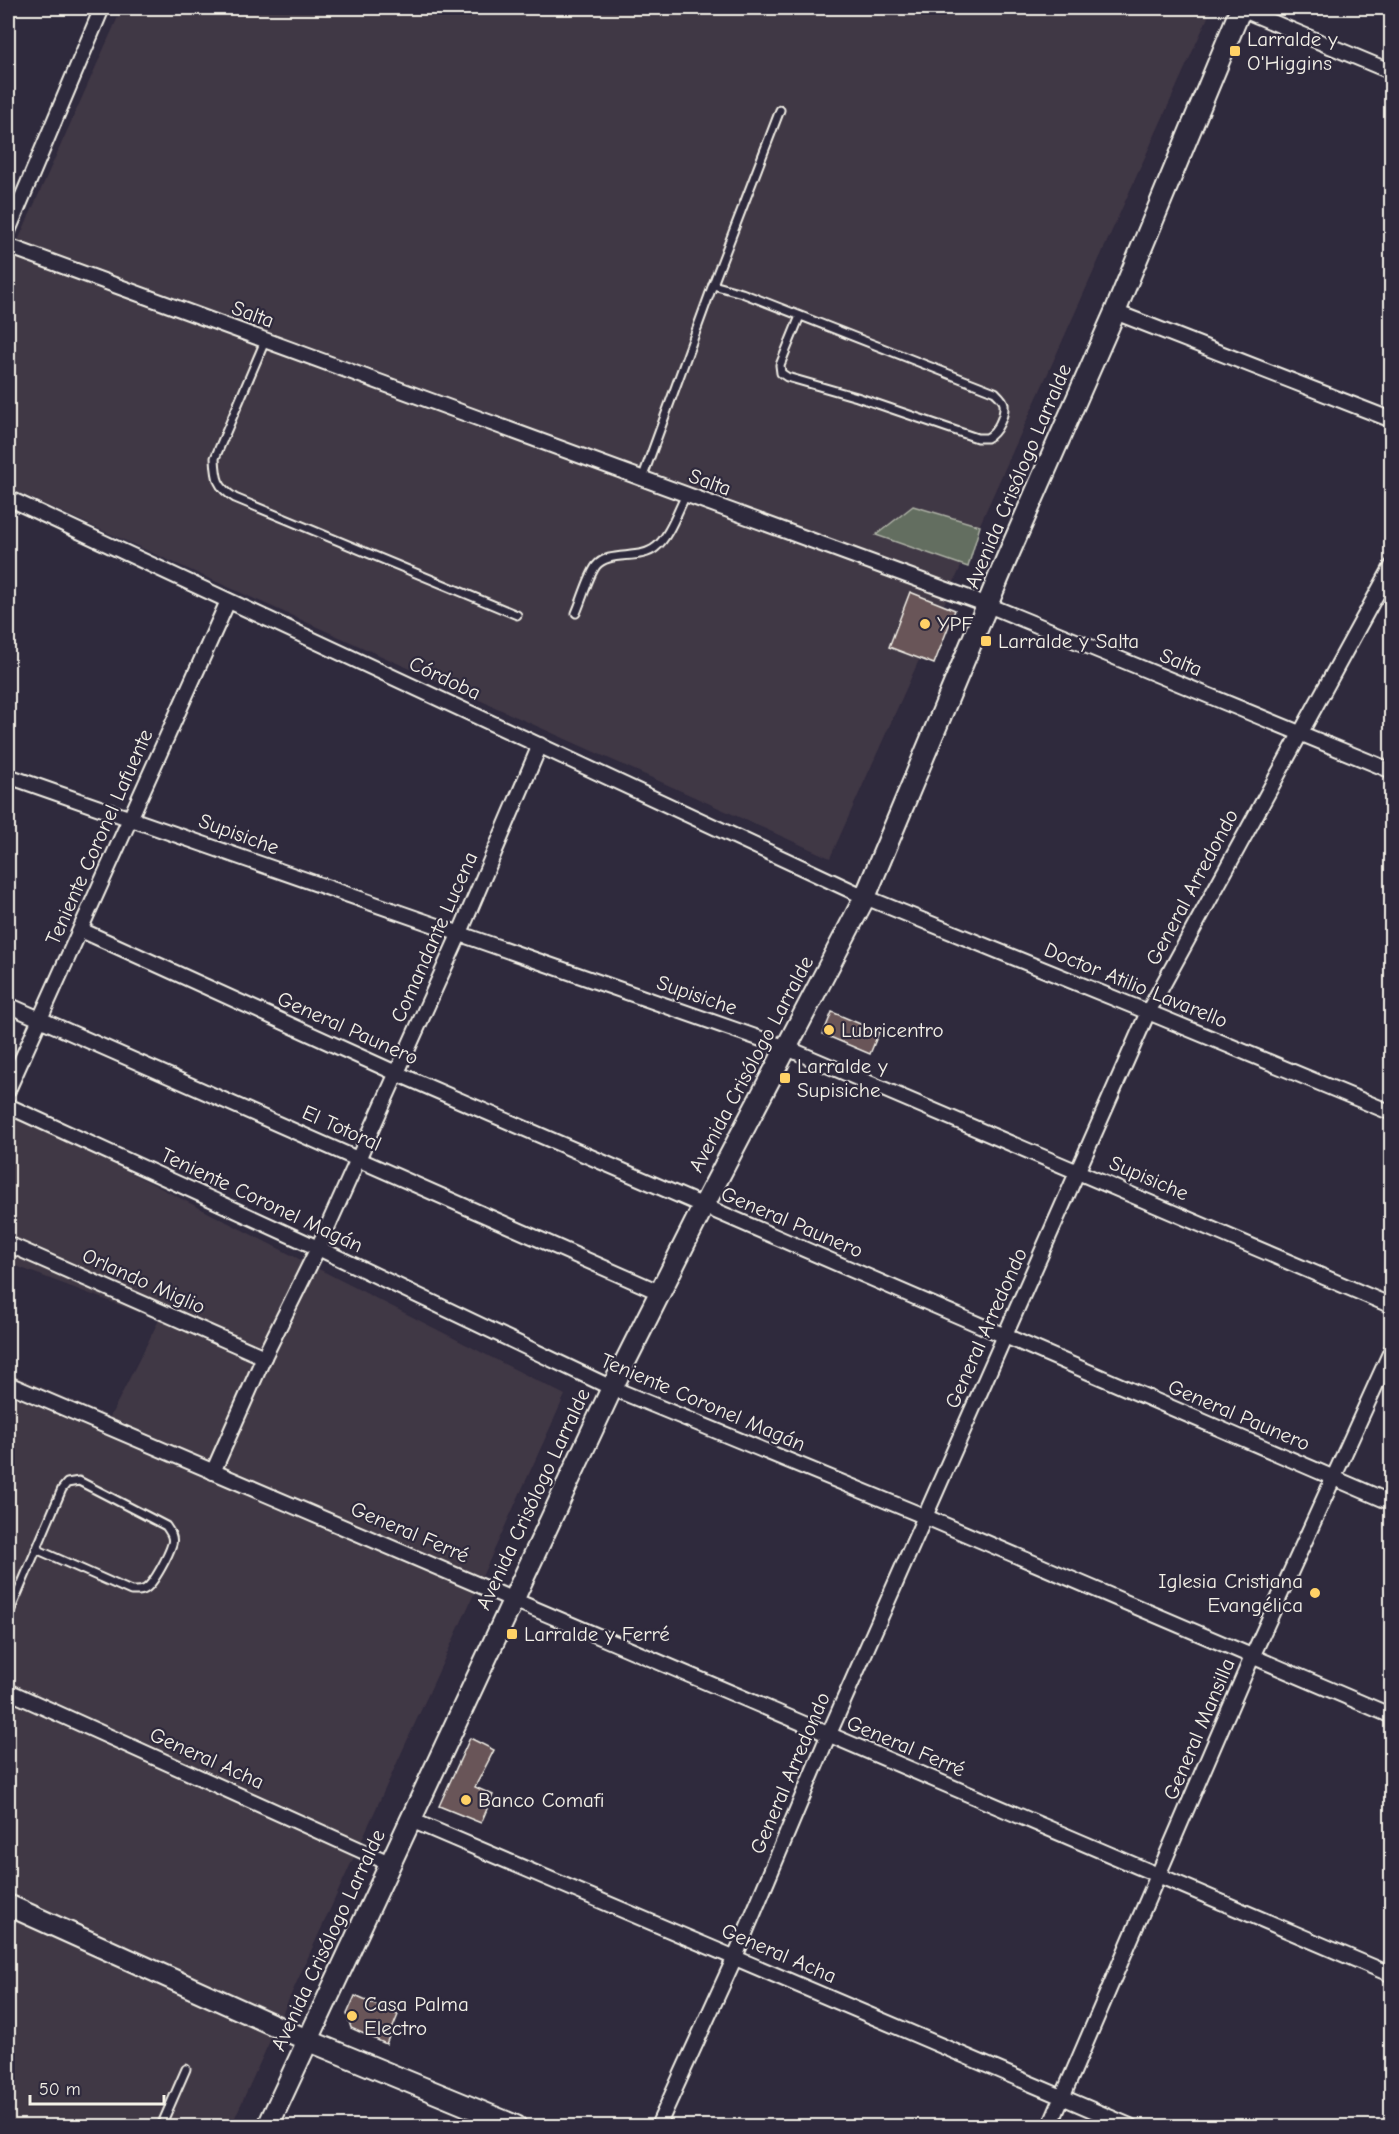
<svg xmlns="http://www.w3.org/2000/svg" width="1399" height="2134" viewBox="0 0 1399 2134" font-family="'Comic Neue',sans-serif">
  <rect width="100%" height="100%" fill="#2f2a3d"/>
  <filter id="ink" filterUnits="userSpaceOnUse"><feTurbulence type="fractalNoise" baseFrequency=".0167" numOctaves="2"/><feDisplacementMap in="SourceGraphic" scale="12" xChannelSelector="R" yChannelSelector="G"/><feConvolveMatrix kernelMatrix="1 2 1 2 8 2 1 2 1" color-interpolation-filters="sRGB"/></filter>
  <g filter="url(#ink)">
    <g fill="#403745">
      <path d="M122 8H1212L830 858 8 488V263Z"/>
      <path d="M8 1110 565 1395 231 2126H8V1384L11 1374 110 1417 159 1320 8 1263Z"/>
    </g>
    <path fill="#646e61" stroke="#acb0a4" stroke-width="1.5" d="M913 506 980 526 968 567 876 535Z"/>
    <g fill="#695558" stroke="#f4f1e8" stroke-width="1.5">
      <path d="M910 592 955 610 934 664 889 647Z"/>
      <path d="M832 1012 879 1032 870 1054 823 1034Z"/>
      <path d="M470 1738 494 1750 475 1787 493 1795 481 1823 439 1806Z"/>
      <path d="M355 1996 398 2015 386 2044 351 2028 347 2014Z"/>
    </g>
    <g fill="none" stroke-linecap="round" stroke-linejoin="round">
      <defs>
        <g id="lane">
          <path d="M713 285 742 293 995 392C999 396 1003 399 1004 404 1005 416 997 433 987 438H977L857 397 787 377 781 373 780 365 800 316"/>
          <path d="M265 341 215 458C216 479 217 487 235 498L517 615"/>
          <path d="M642 479 715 279 780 110"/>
          <path d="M576 613C582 600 588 577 596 566 608 550 640 561 656 547 669 537 678 510 686 495"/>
          <path d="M8 1616 62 1489 67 1483 79 1481 166 1526C170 1532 174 1537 172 1544 169 1554 154 1584 145 1589 140 1592 136 1591 131 1591L36 1549"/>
          <path d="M161 2126 186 2069"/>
        </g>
        <g id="street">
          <path d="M1241 9 1392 72"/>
          <path d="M8 231 102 8"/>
          <path d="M8 246 988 605 1392 771"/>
          <path d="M1115 312 1392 420"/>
          <path d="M8 498 865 897 1148 1012 1392 1113"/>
          <path d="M8 776 787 1048 1392 1306"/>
          <path d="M81 930 396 1073 1392 1503"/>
          <path d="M8 1005 659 1292"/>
          <path d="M8 1090 228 601"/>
          <path d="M8 1106 318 1248 612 1388 926 1517 1392 1716"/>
          <path d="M8 1244 264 1357"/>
          <path d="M8 1384 1392 1975"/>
          <path d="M213 1472 264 1357 318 1248 459 935 540 745"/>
          <path d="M8 1691 389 1863"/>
          <path d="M411 1820 1130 2126"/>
          <path d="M658 2126 735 1957 828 1736 1148 1012 1392 566"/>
          <path d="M1050 2126 1252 1657 1392 1349"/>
        </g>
        <g id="secondary">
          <path d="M8 1905 307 2040 516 2126"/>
          <path d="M268 2126 612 1388 703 1207 865 897 1006 560 1115 312 1241 8"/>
        </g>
      </defs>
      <use href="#lane" stroke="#f4f1e8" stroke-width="11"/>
      <use href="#street" stroke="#f4f1e8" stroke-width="18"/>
      <use href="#secondary" stroke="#f4f1e8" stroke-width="24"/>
      <use href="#lane" stroke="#2f2a3d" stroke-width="7"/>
      <use href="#street" stroke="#2f2a3d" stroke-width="14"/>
      <use href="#secondary" stroke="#2f2a3d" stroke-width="20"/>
    </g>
  </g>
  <g fill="#ffd166" stroke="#2f2a3d" stroke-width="2">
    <rect x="1229" y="45" width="12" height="12" rx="3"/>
    <circle cx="925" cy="624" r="6"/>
    <rect x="980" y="635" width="12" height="12" rx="3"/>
    <circle cx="829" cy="1030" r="6"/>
    <rect x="779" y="1072" width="12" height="12" rx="3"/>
    <circle cx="1315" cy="1593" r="6"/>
    <rect x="506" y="1628" width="12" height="12" rx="3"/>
    <circle cx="466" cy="1800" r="6"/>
    <circle cx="352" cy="2016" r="6"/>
  </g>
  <g text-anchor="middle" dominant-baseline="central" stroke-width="4.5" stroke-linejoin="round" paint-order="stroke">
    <g font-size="21" fill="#f4f1e8" stroke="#2f2a3d" text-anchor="start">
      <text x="1247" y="39">Larralde y<tspan x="1247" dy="24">O'Higgins</tspan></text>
      <text x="937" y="624">YPF</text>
      <text x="998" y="641">Larralde y Salta</text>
      <text x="841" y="1030">Lubricentro</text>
      <text x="797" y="1066">Larralde y<tspan x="797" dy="24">Supisiche</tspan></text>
      <text x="1303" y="1581" text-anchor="end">Iglesia Cristiana<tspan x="1303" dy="24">Evangélica</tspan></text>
      <text x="524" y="1634">Larralde y Ferré</text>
      <text x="478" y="1800">Banco Comafi</text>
      <text x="364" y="2004">Casa Palma<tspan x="364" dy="24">Electro</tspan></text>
    </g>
    <g font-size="21" fill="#f4f1e8" stroke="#2f2a3d">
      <text transform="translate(253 314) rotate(20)">Salta</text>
      <text transform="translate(1018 476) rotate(-67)">Avenida Crisólogo Larralde</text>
      <text transform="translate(710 482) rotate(20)">Salta</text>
      <text transform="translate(1181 662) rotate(22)">Salta</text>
      <text transform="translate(445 678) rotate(25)">Córdoba</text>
      <text transform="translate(239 834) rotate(20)">Supisiche</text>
      <text transform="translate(99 837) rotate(-66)">Teniente Coronel Lafuente</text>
      <text transform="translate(1192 887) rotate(-62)">General Arredondo</text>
      <text transform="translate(434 937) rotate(-66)">Comandante Lucena</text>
      <text transform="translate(1136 985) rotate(22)">Doctor Atilio Lavarello</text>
      <text transform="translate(697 995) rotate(19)">Supisiche</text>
      <text transform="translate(348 1028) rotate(24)">General Paunero</text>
      <text transform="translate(751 1064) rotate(-62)">Avenida Crisólogo Larralde</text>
      <text transform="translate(342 1128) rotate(24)">El Totoral</text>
      <text transform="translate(1149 1178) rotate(23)">Supisiche</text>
      <text transform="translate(262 1200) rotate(25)">Teniente Coronel Magán</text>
      <text transform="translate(792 1222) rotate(23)">General Paunero</text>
      <text transform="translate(144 1281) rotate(24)">Orlando Miglio</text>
      <text transform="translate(986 1328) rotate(-66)">General Arredondo</text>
      <text transform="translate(703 1402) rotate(23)">Teniente Coronel Magán</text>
      <text transform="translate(1239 1415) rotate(23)">General Paunero</text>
      <text transform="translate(533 1499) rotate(-65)">Avenida Crisólogo Larralde</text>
      <text transform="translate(410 1532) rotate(23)">General Ferré</text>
      <text transform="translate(1199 1729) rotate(-67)">General Mansilla</text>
      <text transform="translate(906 1746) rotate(23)">General Ferré</text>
      <text transform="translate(207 1758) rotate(24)">General Acha</text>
      <text transform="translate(790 1773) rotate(-67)">General Arredondo</text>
      <text transform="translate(328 1940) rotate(-65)">Avenida Crisólogo Larralde</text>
      <text transform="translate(779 1953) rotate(23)">General Acha</text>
    </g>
  </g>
  <rect width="1399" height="2134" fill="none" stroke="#2f2a3d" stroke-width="30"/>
  <rect x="15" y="15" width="1369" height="2104" fill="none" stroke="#f4f1e8" stroke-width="2" filter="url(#ink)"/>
  <path d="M30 2095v9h134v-9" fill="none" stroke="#f4f1e8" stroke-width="3"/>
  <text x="39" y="2095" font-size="18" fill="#f4f1e8" stroke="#2f2a3d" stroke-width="4.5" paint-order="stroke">50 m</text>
</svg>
